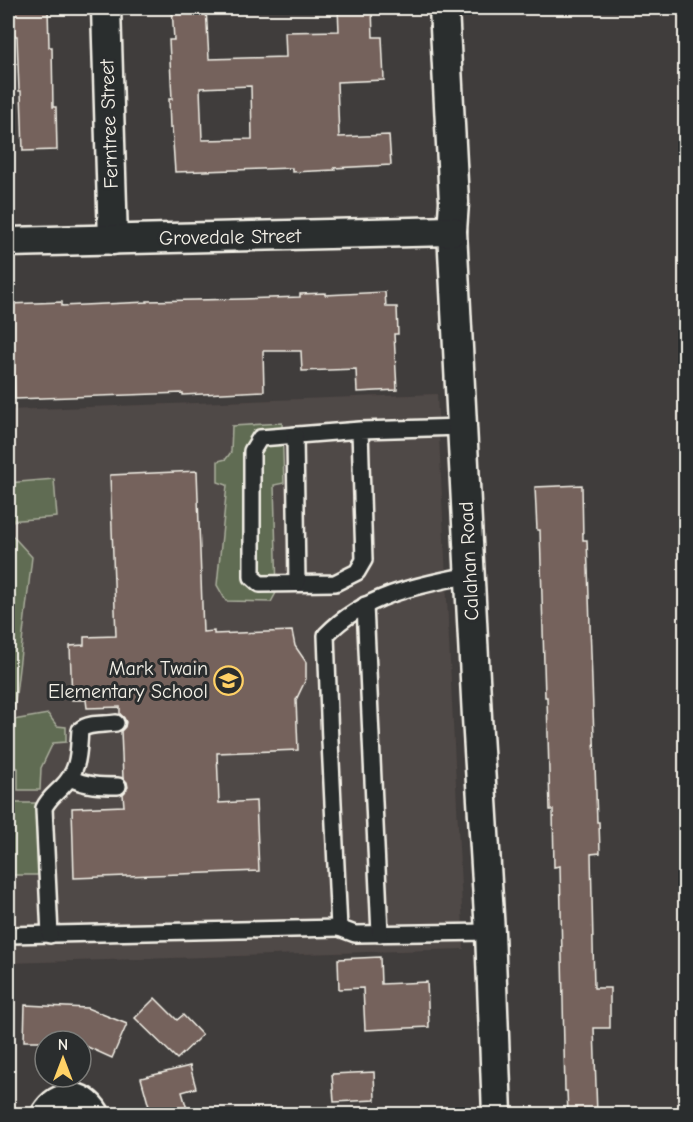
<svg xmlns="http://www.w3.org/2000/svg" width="693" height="1122" viewBox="0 0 693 1122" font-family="'Comic Neue',sans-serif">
  <rect width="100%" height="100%" fill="#403d3c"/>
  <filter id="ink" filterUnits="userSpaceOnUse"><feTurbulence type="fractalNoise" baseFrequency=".0167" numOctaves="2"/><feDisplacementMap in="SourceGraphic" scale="12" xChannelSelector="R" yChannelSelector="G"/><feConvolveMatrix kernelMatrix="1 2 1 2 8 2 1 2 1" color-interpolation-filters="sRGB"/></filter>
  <g filter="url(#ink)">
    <path fill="#504846" d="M437 394 464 949 8 963V410Z"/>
    <g fill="#616c52" stroke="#aaae9d" stroke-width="1.5">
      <path d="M282 423 284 483 274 485 277 591 271 602 226 601 217 585 227 485 218 482V461L226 459 231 452 232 426Z"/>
      <path d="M54 479 57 517 8 521V483Z"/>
      <path d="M9 532 32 557 13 720 48 714 57 726 66 727V742L53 743 41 768 40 790H18V768L8 766V533Z"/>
      <path d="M8 803H37L38 875H8Z"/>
    </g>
    <g fill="#74625c" stroke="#f4f1e8" stroke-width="1.5" fill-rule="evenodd">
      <path d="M13 8H48L49 47H52L53 107H56L57 150 23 151 21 91H19L17 36H14Z"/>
      <path d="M172 8H206L209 59 286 57 285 32 339 31 338 8H372L373 37H382L384 80 337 82 339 137 389 135 391 165 334 168 335 170 292 172V168L175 172 172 127 170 128 169 99H172L169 40H174ZM251 86 252 139 202 140 200 88Z"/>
      <path d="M385 292 386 307H397L398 334H394L397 390 357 392 356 369 302 371 301 351H263L264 391 183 395V393L15 399 13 347H8V304L62 302V306L147 302V301L243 299 300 297V294L325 293V295Z"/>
      <path d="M197 471 203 632 214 631V634L292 631 295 646 306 662V679L296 700 298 750 217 753 219 803 256 801 259 871 74 878 72 808 124 806 123 794 128 787 127 782 123 778 121 731 125 727 126 722 124 718 120 714V707L87 708 86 700H72L70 646 84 645V637L116 636 110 475Z"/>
      <path d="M582 485 583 540H587L597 822H599L600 853 591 854 594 988H610V1028H594L597 1114H568L567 1091H565L560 866 554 867 553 810H550L547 697H545L540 530H537L535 487Z"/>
      <path d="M380 957 381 984 427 982 429 1027 365 1030 363 988 339 989 338 959Z"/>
      <path d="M155 998 177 1020 183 1015 202 1035 177 1059 135 1018Z"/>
      <path d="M25 1005 87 1008 127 1024 112 1058 81 1044V1041H24Z"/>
      <path d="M190 1066 196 1088 182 1092 187 1109 164 1114H151L141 1078Z"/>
      <path d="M374 1072 375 1100 334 1102 332 1074Z"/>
    </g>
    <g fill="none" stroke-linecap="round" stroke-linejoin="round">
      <defs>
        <g id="lane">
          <path d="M360 430 364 560 357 572 335 583 260 584 252 577V451L260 438 360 430 463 427"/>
          <path d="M295 435 297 583"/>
          <path d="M469 575C418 585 364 595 326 635L330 741 339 928 355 934 490 932"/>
          <path d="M365 605 380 934"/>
          <path d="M70 778C86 786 101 786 118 786"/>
          <path d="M8 935 339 928"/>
          <path d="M50 935 44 808C48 799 55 794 62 787 80 769 78 753 80 730 89 722 104 725 116 723"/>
        </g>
        <g id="street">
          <path d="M106 8 113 240"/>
          <path d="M444 8 454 202 452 231 477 717 490 932 497 1114"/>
          <path d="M8 242 452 231"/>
          <path d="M46 1114C59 1093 82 1092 95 1114"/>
        </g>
      </defs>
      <use href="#lane" stroke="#f4f1e8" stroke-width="20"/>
      <use href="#street" stroke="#f4f1e8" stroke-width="33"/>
      <use href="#lane" stroke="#2a2d2e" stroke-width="15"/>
      <use href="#street" stroke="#2a2d2e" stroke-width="28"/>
    </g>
  </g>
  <defs>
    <symbol id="school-ring" viewBox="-11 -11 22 22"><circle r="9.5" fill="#2a2d2e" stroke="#ffd166" stroke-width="1.5"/><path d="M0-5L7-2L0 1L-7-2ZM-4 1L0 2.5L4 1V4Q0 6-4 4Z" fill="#ffd166"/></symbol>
  </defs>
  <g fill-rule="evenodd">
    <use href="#school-ring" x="212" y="664" width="33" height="33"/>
  </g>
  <g text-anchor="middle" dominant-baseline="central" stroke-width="6" stroke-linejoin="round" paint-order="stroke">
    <g font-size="20" fill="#f4f1e8" stroke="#2a2d2e">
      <text transform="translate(109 124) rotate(-92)">Ferntree Street</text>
      <text transform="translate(230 237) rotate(-1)">Grovedale Street</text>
      <text transform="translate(469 561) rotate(-93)">Calahan Road</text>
    </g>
    <g font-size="20" fill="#f4f1e8" stroke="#2a2d2e" text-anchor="end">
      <text x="208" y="668">Mark Twain<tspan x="208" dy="23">Elementary School</tspan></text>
    </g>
  </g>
  <rect width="693" height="1122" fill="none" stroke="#2a2d2e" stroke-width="30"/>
  <rect x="15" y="15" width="663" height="1092" fill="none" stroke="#f4f1e8" stroke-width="2" filter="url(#ink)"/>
  <g transform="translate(63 1059)"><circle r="28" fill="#2a2d2e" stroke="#7b7b78" stroke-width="1.5"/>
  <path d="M0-4.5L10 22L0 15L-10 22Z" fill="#ffd166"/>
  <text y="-9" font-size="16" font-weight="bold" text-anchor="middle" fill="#f4f1e8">N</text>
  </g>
</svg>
